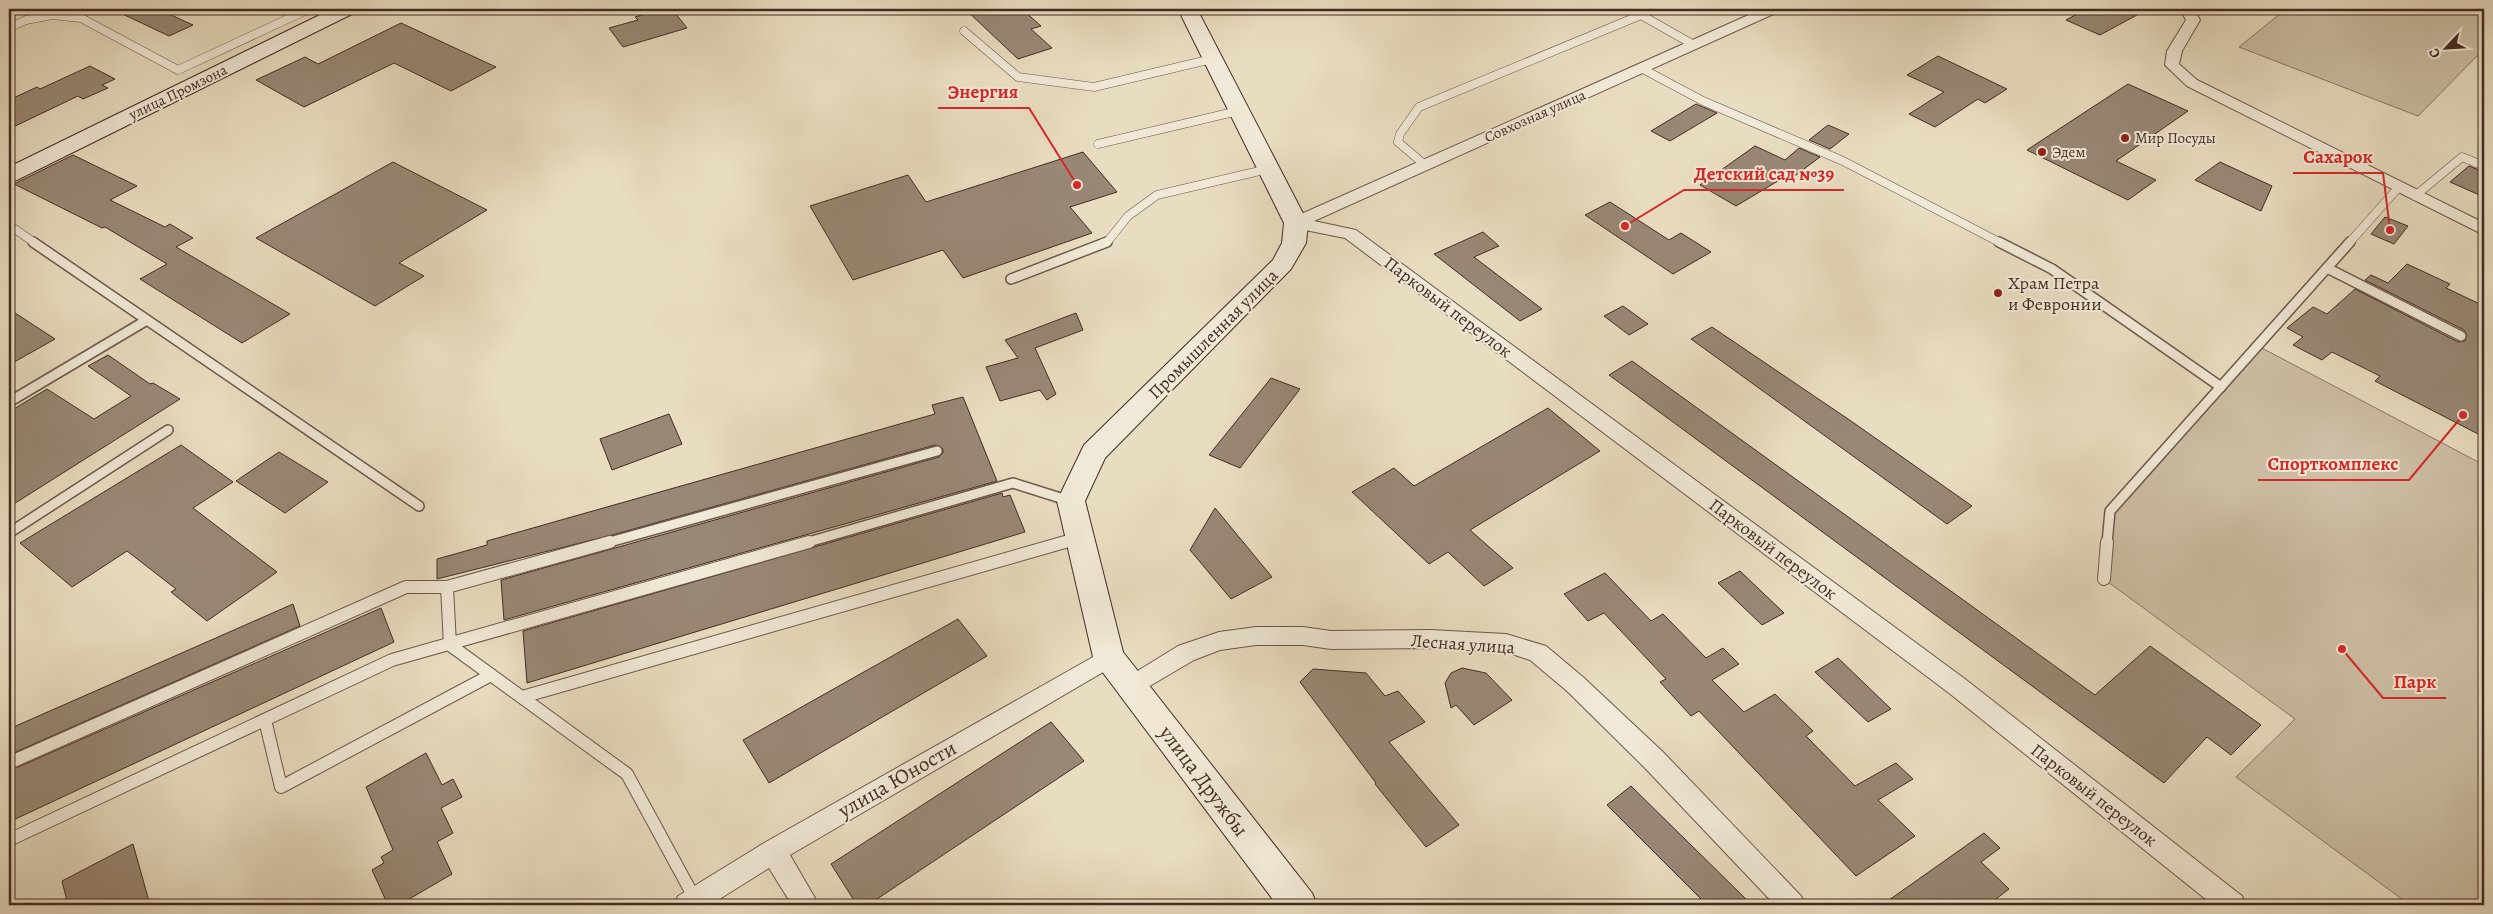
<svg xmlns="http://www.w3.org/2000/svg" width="2493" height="914" viewBox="0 0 2493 914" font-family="Alegreya,serif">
  <rect width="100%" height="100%" fill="#e9ddc1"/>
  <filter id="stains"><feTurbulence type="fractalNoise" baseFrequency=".004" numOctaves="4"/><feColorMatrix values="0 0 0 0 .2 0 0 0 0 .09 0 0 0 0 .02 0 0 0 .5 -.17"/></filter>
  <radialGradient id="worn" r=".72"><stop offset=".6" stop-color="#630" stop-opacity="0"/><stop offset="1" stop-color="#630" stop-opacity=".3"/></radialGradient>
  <g fill="#cdbfa6" stroke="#887665">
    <path d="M2286 9H2484V49L2418 116 2239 47Z"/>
    <path d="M2258 346 2484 465V905H2410L2236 777 2295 719 2104 579 2110 511Z"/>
  </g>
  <g fill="#998876" stroke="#422c24">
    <path d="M112 9H158L193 25 169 36Z"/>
    <path d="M662 9H672L687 28 623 47 609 28 638 20 635 17Z"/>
    <path d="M965 9H1009L1012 12 1022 9 1041 26 1031 29 1052 48 1018 59Z"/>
    <path d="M2086 9H2148L2100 35 2066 20Z"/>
    <path d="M401 23 496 67 451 91 394 63 304 107 256 80 305 57 318 64Z"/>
    <path d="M1938 56 2007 89 1985 103 1978 99 1935 127 1909 114 1944 92 1907 75Z"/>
    <path d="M90 66 115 79 102 85 108 88 83 99 78 96 9 129V100L37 87 40 89Z"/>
    <path d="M2128 84 2188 111 2116 161 2156 180 2128 200 2027 150Z"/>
    <path d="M1696 104 1717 113 1670 141 1651 131Z"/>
    <path d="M1828 125 1849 134 1830 149 1809 140Z"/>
    <path d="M1755 146 1785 160 1799 148 1820 157 1788 181 1783 178 1736 206 1700 185Z"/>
    <path d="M1083 152 1117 192 1070 207 1092 233 963 278 943 250 853 280 810 206 908 175 926 202Z"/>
    <path d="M73 155 137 186 110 200 165 227 170 224 193 238 176 247 290 314 242 343 140 279 167 264 105 227 102 228 14 184Z"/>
    <path d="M393 162 487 210 399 263 424 276 375 306 256 238Z"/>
    <path d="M2220 162 2272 186 2261 211 2195 180Z"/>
    <path d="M2469 166 2484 172V197L2450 182Z"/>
    <path d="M1610 202 1669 240 1681 233 1711 252 1673 274 1585 215Z"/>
    <path d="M2385 217 2408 226 2394 244 2371 234Z"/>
    <path d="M1483 232 1499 246 1474 257 1542 309 1520 321 1434 254Z"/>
    <path d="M2407 264 2450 284 2446 288 2484 306V437L2375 381 2380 376 2332 352 2322 360 2293 345 2303 337 2287 328 2313 307 2327 314 2355 289 2458 342 2465 341 2467 335 2464 330 2365 280 2371 275 2388 283Z"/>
    <path d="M1623 306 1648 324 1629 335 1604 316Z"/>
    <path d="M9 309 55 339 9 365Z"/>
    <path d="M1076 313 1083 330 1035 348 1056 394 1047 400 1040 390 1000 401 986 367 1018 358 1005 340Z"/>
    <path d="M1712 327 1851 421 1972 506 1947 524 1691 339Z"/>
    <path d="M108 355 150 384 153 383 180 399 9 507V412L47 389 94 419 131 396 88 366Z"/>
    <path d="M1632 361 2095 695 2150 646 2261 725 2231 755 2207 737 2164 783 1609 375Z"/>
    <path d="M1271 378 1300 389 1240 468 1209 455Z"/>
    <path d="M963 397 997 481 504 620 501 580 939 457 943 453V449L935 445 612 535 437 579V559L487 545V541L935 414 932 405Z"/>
    <path d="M1548 408 1600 451 1470 530 1513 568 1484 586 1448 552 1429 564 1352 492 1394 468 1414 486Z"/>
    <path d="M669 414 682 444 612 470 600 439Z"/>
    <path d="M181 445 233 482 193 508 277 572 207 621 171 592 176 589 127 551 72 587 20 543Z"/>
    <path d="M279 452 328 482 285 513 236 481Z"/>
    <path d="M1002 493 1003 497 1010 495 1025 532 527 683 523 631Z"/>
    <path d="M1215 508 1272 577 1231 599 1190 550Z"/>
    <path d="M1740 571 1784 613 1762 625 1718 583Z"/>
    <path d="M1605 573 1651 621 1663 614 1706 658 1723 648 1739 664 1712 680 1744 712 1775 694 1813 731 1806 736 1855 786 1896 763 1913 779 1878 800 1915 836 1856 876 1699 711 1691 716 1660 682 1666 679 1604 613 1588 621 1564 594Z"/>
    <path d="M293 604 300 626 9 755V729Z"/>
    <path d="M381 608 394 642 9 822V771Z"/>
    <path d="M958 619 987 656 769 783 743 740Z"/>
    <path d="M1838 658 1891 709 1868 722 1815 672Z"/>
    <path d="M1462 668 1486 673 1512 700 1474 725 1456 705 1451 708 1445 683 1451 673Z"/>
    <path d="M1313 669 1366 673 1385 696 1398 691 1425 722 1389 742 1459 825 1426 847 1375 784 1376 783 1300 682Z"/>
    <path d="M1051 722 1084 761 868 905H857L831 864Z"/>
    <path d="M426 753 442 785 453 779 462 797 441 808 453 833 437 842 452 874 399 905H388L372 870 384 863 381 857 393 850 366 787Z"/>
    <path d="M1631 786 1752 905H1707L1607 805Z"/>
    <path d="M1984 833 2000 848 1981 862 2009 889 1988 905H1882Z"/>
    <path d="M133 844 150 905H68L62 881Z"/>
  </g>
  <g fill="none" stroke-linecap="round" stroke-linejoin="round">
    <defs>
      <g id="lane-far2">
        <path d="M9 28 26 20 52 15 81 18 178 70 309 9"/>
        <path d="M964 31 1018 77 1094 87 1212 59"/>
        <path d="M1641 68 1703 101 1843 161 2001 243"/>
        <path d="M1098 144 1238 111"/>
        <path d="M1425 165 1398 142 1400 134 1419 107 1641 15 1694 45"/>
        <path d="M2415 196 2462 157 2484 166"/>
        <path d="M9 225 35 243"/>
        <path d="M1103 243 1108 241 1128 216 1157 195 1268 169"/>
        <path d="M2349 243 2398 188"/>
      </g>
      <g id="lane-far1">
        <path d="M33 242 419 506"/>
        <path d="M1999 242 2052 269 2221 387"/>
        <path d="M2327 268 2461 336"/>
        <path d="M1011 279 1107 242"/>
        <path d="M9 402 147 320"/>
        <path d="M9 533 168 430"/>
        <path d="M606 543 937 451"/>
        <path d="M805 543 1013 483 1070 501"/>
        <path d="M1061 543 1078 538"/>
        <path d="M2107 543 2110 511 2350 242"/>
      </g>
      <g id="lane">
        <path d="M2104 579 2107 542"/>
        <path d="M447 587 450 645 627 774 695 899"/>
        <path d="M522 697 1065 542"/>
        <path d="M265 720 281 787 491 675"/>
        <path d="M9 763 406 587H447L610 542"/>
        <path d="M9 840 392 660 809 542"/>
      </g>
      <g id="street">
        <path d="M1762 9H1780L1778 12 1314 221 1356 230 1965 679 2242 896 2246 905H2213L1949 693 1345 238 1290 227 1288 223 1290 219Z"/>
        <path d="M2180 9H2194L2200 20 2182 51 2179 64 2197 80 2484 223V235L2187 86 2165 65 2167 51 2186 20Z"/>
        <path d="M1256 627H1303L1331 631 1430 630 1506 634 1546 646 1583 677 1663 752 1801 896 1805 905H1775L1645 768 1567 691 1530 660 1506 652 1430 648 1331 649 1303 645H1256L1220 650 1194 660 1131 697 1123 694 1119 687 1123 680 1178 646 1219 632Z"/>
        <path d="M1109 648 1117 650 1120 657 1117 664 790 855 819 905H792L769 868 710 905H674L678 896 764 843Z"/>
      </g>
      <g id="secondary">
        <path d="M332 9H357L354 13 17 180 9 182V167Z"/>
        <path d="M1178 9H1197L1308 223 1306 243 1291 269 1105 458 1085 501 1123 652 1312 893 1317 905H1277L1098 666 1093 657 1057 501 1084 445 1273 260 1282 243 1284 223Z"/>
      </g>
    </defs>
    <use href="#lane-far2" stroke="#6c584b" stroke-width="9"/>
    <use href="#lane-far1" stroke="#6c584b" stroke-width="12"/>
    <use href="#lane" stroke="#6c584b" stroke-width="14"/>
    <use href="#street" stroke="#6c584b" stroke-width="2"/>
    <use href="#secondary" stroke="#422c24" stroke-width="2"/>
    <use href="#lane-far2" stroke="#f1e9d7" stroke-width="8"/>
    <use href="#lane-far1" stroke="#f1e9d7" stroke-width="9"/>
    <use href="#lane" stroke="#f1e9d7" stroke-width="12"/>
    <use href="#street" fill="#f1e9d7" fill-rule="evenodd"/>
    <use href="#secondary" fill="#f1e9d7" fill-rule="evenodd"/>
  </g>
  <g fill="#8f2418" stroke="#f1e9d7" stroke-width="2">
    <circle cx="2125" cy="138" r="5"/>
    <circle cx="2042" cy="152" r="5"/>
    <circle cx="1998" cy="293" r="5"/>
  </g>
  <g text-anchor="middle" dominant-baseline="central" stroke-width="4" stroke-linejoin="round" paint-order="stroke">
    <g font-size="15" fill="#422c24" stroke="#f1e9d7">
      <text transform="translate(178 92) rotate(-26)">улица Промзона</text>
      <text transform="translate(1535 116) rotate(-24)">Совхозная улица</text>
    </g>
    <g font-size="15" fill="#422c24" stroke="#f1e9d7" text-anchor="start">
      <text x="2135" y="138">Мир Посуды</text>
      <text x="2052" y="152">Эдем</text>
    </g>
    <g font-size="18" fill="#422c24" stroke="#f1e9d7" text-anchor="start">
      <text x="2008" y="283">Храм Петра<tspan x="2008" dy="21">и Февронии</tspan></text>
    </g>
    <g font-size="18" fill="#422c24" stroke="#f1e9d7">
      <text transform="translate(1448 307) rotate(37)">Парковый переулок</text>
      <text transform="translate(1213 334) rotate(-45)">Промышленная улица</text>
      <text transform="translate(1773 549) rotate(37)">Парковый переулок</text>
      <text transform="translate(1463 644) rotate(4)">Лесная улица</text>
      <text transform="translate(2094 795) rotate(38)">Парковый переулок</text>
    </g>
    <g font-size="21" fill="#422c24" stroke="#f1e9d7">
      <text transform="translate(897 779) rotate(-30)">улица Юности</text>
      <text transform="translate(1204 781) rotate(53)">улица Дружбы</text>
    </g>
  </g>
  <path fill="none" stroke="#d62828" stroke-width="2" d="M1077 185L1029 108H938M2390 230L2383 173H2293M1625 226L1684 190H1844M2463 415L2409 480H2258M2342 649L2383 698H2446"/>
  <g fill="#d62828" stroke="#f1e9d7" stroke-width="2">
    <circle cx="1077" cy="185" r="5"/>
    <circle cx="2390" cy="230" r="5"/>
    <circle cx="1625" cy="226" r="5"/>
    <circle cx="2463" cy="415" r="5"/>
    <circle cx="2342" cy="649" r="5"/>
  </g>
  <g font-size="19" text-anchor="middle" font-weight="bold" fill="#d62828" stroke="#f1e9d7" stroke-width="4" stroke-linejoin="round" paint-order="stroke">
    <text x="983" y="98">Энергия</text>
    <text x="2338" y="163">Сахарок</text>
    <text x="1764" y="180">Детский сад №39</text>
    <text x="2333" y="470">Спорткомплекс</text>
    <text x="2415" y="688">Парк</text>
  </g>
  <rect width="2493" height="914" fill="none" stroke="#e9ddc1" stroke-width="30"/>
  <rect x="10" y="10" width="2473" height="894" fill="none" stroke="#422c24" stroke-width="2.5"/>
  <rect x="15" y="15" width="2463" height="884" fill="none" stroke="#422c24"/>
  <g transform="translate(2446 48) rotate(245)" stroke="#f1e9d7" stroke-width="4" paint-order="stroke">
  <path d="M0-4L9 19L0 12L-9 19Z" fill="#422c24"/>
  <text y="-8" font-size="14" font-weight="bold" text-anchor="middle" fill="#422c24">С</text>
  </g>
  <rect width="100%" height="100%" filter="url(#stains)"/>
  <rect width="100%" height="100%" fill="url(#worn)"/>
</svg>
